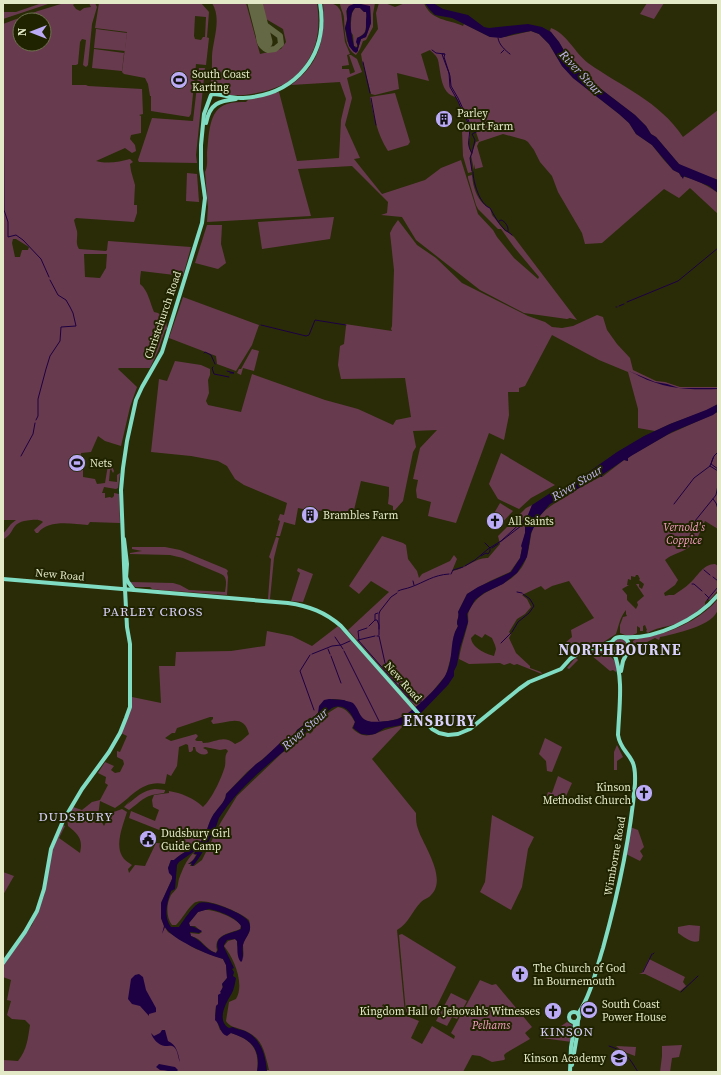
<svg xmlns="http://www.w3.org/2000/svg" width="721" height="1075" viewBox="0 0 721 1075" font-family="'Source Serif 4',serif">
  <rect width="100%" height="100%" fill="#2a2c08"/>
  <g fill="#683a4e" fill-rule="evenodd">
    <path d="M42 3H51L3 19V12H16Z"/>
    <path d="M64 3H75L73 5 76 9 80 11 84 8 91 7 89 3H95L97 7 92 24 88 65 86 67 83 65 86 40 82 39 80 42 78 64 76 65H72V85H86L88 86 142 89 143 114 139 115 141 116V133L131 135 130 139 135 145 136 151 132 153 125 148 96 161C107 164 120 162 130 159L133 162 130 164 131 171 135 185 134 205H137V213L134 222 76 218 74 220C75 224 76 228 77 231 78 238 75 243 79 249L106 251 107 250 108 241 191 247 183 276 141 271 140 279V284C148 290 150 303 154 312L158 313 166 319 167 329 165 330 158 351 150 368H119L118 369 137 387 130 407 121 446 105 441 98 436 91 452 81 453V461H83V477L95 479 97 484 105 483 108 465 111 464 114 471 113 473 111 469 110 470 109 481 117 482V475L120 473 118 488 116 489 104 487 102 493H105V498L110 497 112 498 114 496V493L119 494 120 523 90 522 88 525C73 524 48 519 38 533H36L34 530 43 522C39 519 35 520 31 520 9 522 17 531 4 539L3 534 11 524 16 520H3V24L38 11ZM20 20H44V44H20ZM13 239H16L29 247 28 250H22L20 257H15L12 243ZM84 254H107L106 268 100 278 85 277Z"/>
    <path d="M99 3H201L209 12 207 37H206L209 38 206 65 196 64 191 114 189 117 151 111V96H150L148 84 145 78 124 74 122 72 127 32 95 28ZM195 16 206 17 205 37H203L201 40 195 39 194 36Z"/>
    <path d="M212 3H246L260 54 281 49 286 42 283 29 266 19 262 3H317C320 24 319 44 307 62 302 70 294 78 286 83 271 92 217 106 211 82 212 73 212 65 212 56 213 39 222 19 212 3Z"/>
    <path d="M323 3C332 3 337 3 341 12L345 42 350 54 347 55 349 65 342 66V69H349L350 74 355 72 349 55H351L357 59 362 72 347 78 352 98 345 125 360 158 354 159 382 194 425 180 441 168 461 160 478 214 493 230 497 237 514 258 538 279 539 277 514 247 501 229H498L478 209 476 205 468 178V176L472 175C473 188 478 203 490 208L492 215 505 231 508 232 514 237 577 320 570 318 567 319 524 313 480 290 416 240 402 217 381 215 387 213 388 202 352 166 298 169 311 216 207 222 208 207 205 172C208 166 207 160 207 153 209 137 208 109 227 104 233 102 240 102 246 102L248 100 279 92 297 161 339 158 341 120 346 99 340 82 291 85C321 63 325 38 323 3Z"/>
    <path d="M340 3H375L373 14V27L366 40 363 41 360 49 356 55C344 48 345 31 344 19 344 13 340 8 340 3ZM361 4 364 6H370L371 23 366 37 361 39 358 49 354 52 347 41 345 28 347 19 346 11 349 6Z"/>
    <path d="M379 3H385L395 7 405 3H424C431 21 448 19 463 26L464 24 490 37H505L531 31 539 34 549 44 562 66 573 78 619 114 629 123 636 134 652 145 663 159 673 170 679 173 681 177C688 175 712 188 718 193V214L690 188 679 198 664 189 602 243 585 244 582 233 558 192 552 176 540 162 534 150 528 142 525 140 503 134 479 142 474 152 477 146 483 167 475 169 474 164V170L471 155 476 142 479 141 476 132 467 121 456 97C440 94 441 72 438 60 437 56 433 53 430 50L421 54 429 81 397 73 399 89 375 95 371 94 362 60 361 54 378 29 376 13Z"/>
    <path d="M647 3H664L654 19 640 14Z"/>
    <path d="M355 8H360L364 12H366C367 16 366 18 366 22 366 31 366 34 357 38V47L354 46 353 35 350 31 352 13Z"/>
    <path d="M551 28C567 34 575 53 588 63 622 87 659 101 683 137L718 110V124L717 125 718 127V180L687 169 679 164 656 137 651 134 646 126 635 115 580 73 569 59 559 42 550 31Z"/>
    <path d="M96 29 127 33 125 51 94 48Z"/>
    <path d="M94 49 124 53 122 71 92 68Z"/>
    <path d="M199 68H205L198 136 196 155 197 163 139 162 138 160 152 118 193 121Z"/>
    <path d="M395 93 410 142 408 145 388 151C377 134 374 116 370 97Z"/>
    <path d="M469 128 470 136 468 143 471 153 470 158 472 172 468 173 463 156 462 130Z"/>
    <path d="M187 173 197 174 199 202 186 201Z"/>
    <path d="M334 217 330 239 262 249 258 222Z"/>
    <path d="M398 220 417 245 436 258 462 283 528 316 545 322 552 327 562 328 573 326 597 315 603 317 607 330 617 344 630 358 633 370 656 381 665 382 680 387H718V404L708 410 670 424 655 431 638 428V409L628 372 599 360 552 335 525 386 519 388V392H508L509 415 504 440 489 433 456 523 428 516 431 502 417 498 416 490 418 480 413 479 420 448 437 430 413 431 416 447 413 452 403 501 395 510H393V506L388 504 389 495V487L361 481 353 514 303 509 298 508 295 525 284 522 280 536H276L280 521 278 520 280 514 284 515 287 503 244 485 235 479 227 466 218 461 191 456 151 452 159 379 167 381 175 361 201 365 210 369V375L208 380 209 393 206 401 208 405 241 412 252 374 325 400 358 409 393 425 396 420 411 417 405 378 341 379 338 365 340 346 344 344 346 326 345 324 392 331 391 329 392 326 394 270 390 233 393 227Z"/>
    <path d="M207 225H222L221 244 226 263 218 269 195 263Z"/>
    <path d="M183 297 259 325 252 345 236 371 217 364 216 356 169 338Z"/>
    <path d="M252 349 259 351 254 371 243 368 241 375 237 373 239 369H241Z"/>
    <path d="M718 412V529L705 521C700 531 698 541 688 548 680 553 672 554 665 560L678 580 675 585 664 593 665 596 669 595H674C679 591 685 588 690 583 698 576 703 564 715 564L718 566V590L710 600 708 599 705 602V605C696 612 684 622 672 625 665 627 655 628 648 633L646 631 647 630 645 625 643 626V631H640V628L637 626V633C630 637 627 636 620 633V625L623 617 627 616 626 614V610C620 617 619 625 616 634L602 643 584 646 572 653 565 643 572 637 571 630 594 618 569 581 552 586 545 590 541 586 522 595 527 599 531 607 525 614 517 619 509 632 511 634 509 638 516 653 530 666V668L541 672 542 674 517 664 514 665 510 663 504 665 500 663 469 664 459 659C461 646 465 636 468 623 469 619 467 615 469 611 472 604 478 597 485 593 498 585 512 582 522 567 528 558 529 547 531 535 537 510 553 505 572 493H573L574 491 600 477H602L624 460 628 461V458L632 455 667 435ZM636 575H638L640 579 639 580 644 584 642 589 639 587V584H636L644 596 637 602 638 605 636 609 627 600V595L622 589 629 585H627L628 579 631 580V576L635 577ZM475 634 482 638 485 634 492 638 495 645 496 649 494 656C486 654 472 648 471 638Z"/>
    <path d="M501 453 555 485 531 498 519 509 498 499 489 484Z"/>
    <path d="M500 503 513 511 497 528 489 522Z"/>
    <path d="M532 505 525 526V533L520 558 510 572 490 581 467 594 458 612C460 617 455 622 458 626L455 632 452 653 446 675 432 692 416 707 348 630 389 592 371 581 359 594 349 586 382 536 403 543 406 545 408 559 417 571 419 578 422 574 450 561 454 555 457 559 452 571C465 569 476 557 488 558L500 544 498 536 526 508Z"/>
    <path d="M276 537 279 538 274 558 270 599H268L271 559 269 557Z"/>
    <path d="M132 547H165L180 550 226 569 228 571 227 573 228 577 227 595 161 590 152 589 150 587H135L130 582 173 583 180 585 189 590 225 592C226 585 228 577 221 574L183 558 170 555 130 554V553L142 551 132 549Z"/>
    <path d="M298 568 313 574 303 602 291 601 300 573 297 571Z"/>
    <path d="M718 599C718 602 719 606 718 609 714 626 674 634 660 637L659 640 655 638 647 642 646 647 636 651 633 647V641L636 639C644 637 653 636 660 634 681 628 704 616 718 599Z"/>
    <path d="M338 626 413 709C409 713 402 717 397 719 391 721 371 724 366 721 361 718 359 713 357 709 351 700 340 699 329 699L316 715 297 730 295 734 281 742 277 747 247 772 226 794C226 802 216 809 212 817 208 824 207 833 202 840 197 846 181 853 174 860H171L168 868 172 876V879L161 903V918L164 926 168 932 196 949 223 959 226 965 227 978 222 984C224 990 219 997 218 1005L216 1006 215 1016 220 1030C245 1036 261 1043 257 1072H3V1060L18 1061C27 1050 28 1038 30 1025L25 1020 12 1019 7 1015 11 1001 7 1000 11 980 3 977V966L32 925 44 896 52 851 63 825 65 826 59 838 80 853C83 839 79 835 68 826L67 817 73 807 82 810 92 802 100 800 108 785 105 783 106 777 98 773 105 762 114 766 111 770 115 773 120 772 124 764 123 760 117 757V751L120 752 127 736 121 733 132 706V697L161 703 159 666H175L176 652 231 651 265 646 267 631 292 636 312 646ZM210 717H213V719L211 721 213 724C228 723 244 713 249 734L241 741 235 744C223 734 216 743 203 743L202 741H197L195 740 198 736 196 734 171 741 165 738 172 733H175L177 728ZM186 744 188 745 189 752H191L193 750V747H195L196 751C199 754 204 756 208 753L207 750 203 748 205 747 220 750 226 749 228 751C224 756 226 760 225 766 222 777 212 799 203 807 194 798 181 793 169 791V793L154 795 152 800 153 807 159 810 155 821 131 811 129 818 182 839C178 840 177 841 173 843 168 845 162 843 156 843L145 866 135 865 129 873 128 869 132 865C128 862 124 860 122 856 115 844 123 825 127 812L122 809 111 813 104 826 98 816 100 801 115 808C131 798 142 779 165 784L167 774 171 776 177 766 179 747Z"/>
    <circle cx="620" cy="646" r="7"/>
    <path d="M595 650 605 651 616 662 617 670 616 672 613 670 610 671 591 655 589 657 578 656 576 658 578 660 569 669 567 668 577 656Z"/>
    <path d="M338 707C346 708 351 715 355 722L352 728C364 740 371 735 385 730 390 728 397 727 404 725L372 759 416 813C416 819 416 824 418 829 423 845 448 878 431 895 429 898 424 899 421 902 412 911 409 923 397 930L405 1014 383 1004 382 1006 419 1021 411 1038 422 1044 432 1026 454 1039 455 1036 451 1033 480 980 492 985 496 984 532 1027 525 1033 530 1039 506 1053 504 1055 505 1059 504 1060 492 1062 480 1056 472 1055 463 1072H267V1070H269C264 1049 262 1036 240 1029 234 1027 229 1026 226 1021L229 1002 236 999C245 984 234 958 224 946L228 941 235 939 237 941V945L243 958C244 953 243 949 243 945 245 935 253 934 249 920 240 912 204 896 194 903 187 909 183 918 176 925H172C166 917 166 904 171 895 172 893 175 891 177 888 178 886 178 882 179 879 183 868 186 861 194 852L193 854 196 855 193 860 188 864H191L190 866H194L202 860 221 822 237 796 282 753 308 732 310 734 313 731C315 721 329 712 338 707Z"/>
    <path d="M545 738 562 747 552 772 547 771 546 761 539 754Z"/>
    <path d="M617 745 623 757 617 761V770H614V752Z"/>
    <path d="M558 776 572 783 562 805 546 798 548 792 552 793Z"/>
    <path d="M155 789 165 790V791L164 793C144 795 143 800 129 810L124 807 131 800 127 805C135 798 143 790 155 789Z"/>
    <path d="M492 815 534 837 528 849 522 887 511 910 480 892 485 882Z"/>
    <path d="M630 827 638 830 644 847 640 851 643 856 640 861 626 854Z"/>
    <path d="M3 872 14 876 3 895Z"/>
    <path d="M204 910C214 909 234 917 241 925L240 929C232 933 213 934 217 950L216 953C205 949 203 939 191 936L190 933 199 934 202 932 195 926H190L189 923 198 912Z"/>
    <path d="M689 925 700 926 699 941C692 944 684 937 678 933V927Z"/>
    <path d="M402 934 456 967 433 1014 430 1012V1011L416 1006 412 1015 406 1012 399 935Z"/>
    <path d="M649 959 685 977 683 982 686 986 680 991 645 974H639L642 973Z"/>
    <path d="M451 993 467 1001 457 1019 452 1017 447 1026 436 1021Z"/>
    <path d="M567 1022 574 1026 572 1042 542 1038 541 1036 549 1034Z"/>
    <path d="M682 1045 679 1057 672 1058 670 1072H660L662 1056V1046Z"/>
    <path d="M616 1046 636 1047 635 1056 622 1051Z"/>
  </g>
  <g fill="#1c0043" fill-rule="evenodd">
    <path d="M356 3 370 6 371 23 366 37 361 39 358 49V51L356 53 353 51 349 46 345 28 347 21V9L349 6ZM355 8H360L364 12H366C367 16 366 18 366 22 366 31 367 34 357 38L356 42 358 46 356 48 354 46C352 37 347 16 355 8Z"/>
    <path d="M425 3H433L443 9 468 15 484 27 489 28 528 24 542 27 551 32 559 42 569 59 580 73 635 115 646 126 651 134 656 137 679 164 718 180V193L709 186 686 177 684 176 683 179 679 173 673 170 652 145 636 134 629 123 619 114 573 78 562 66 549 44 539 34 531 31 514 34 501 38 490 37 452 18 435 15 429 9Z"/>
    <path d="M629 371 655 382 667 384 679 388H718V389C689 390 665 389 639 376 636 374 631 372 629 371Z"/>
    <path d="M718 404V411L713 415 672 432 631 456 628 458V461L624 460 602 475V477L599 476 574 491 573 493 572 492 550 504 539 517 531 533 527 557 517 573 503 584 484 593 475 600 467 614 468 622 460 648 457 665 454 671V676L448 685 422 712 407 724 385 728 375 734 369 735 361 734 353 728 355 722C351 712 344 703 332 708 318 718 307 731 294 743 267 765 238 788 219 818 218 821 217 824 216 827 209 840 203 854 193 866L191 865 192 863 188 864C193 861 195 859 197 854H194L196 850 179 862 177 865 175 889 171 891C167 903 163 916 171 927H179C183 921 193 906 199 903 208 899 244 913 249 922 253 932 245 937 243 945 242 951 244 955 242 961L241 962C236 957 238 947 237 941L235 939 227 940 224 945V947L234 968 232 969 234 972 233 976 236 978C235 983 234 989 232 993 226 1003 216 1020 229 1028L233 1027C237 1030 241 1029 245 1031 261 1038 266 1056 267 1072H257C261 1049 252 1040 231 1033L227 1036C219 1033 221 1025 215 1020L216 1006 218 1004V995L221 993 220 992 223 987 222 984 227 978 226 965 223 959C208 955 173 940 165 927L162 934 164 926 161 918V903L172 879V876L169 873 168 868 171 860H174C181 853 197 846 202 840 207 833 208 824 212 817 216 809 226 802 226 794L256 764 262 760 281 742 295 734 297 730 308 722 318 713 319 706 324 700 329 699 344 700C347 702 350 701 353 703 359 708 359 719 368 721 374 723 391 721 398 719 411 714 438 688 445 676 453 663 450 644 455 632 456 630 457 628 458 626 455 622 460 617 458 612L467 594 478 587 511 572 520 558 522 548 521 546 525 533V522L532 505 552 492H558L572 482 576 481 617 452 644 436 670 424 706 410ZM209 909C219 911 236 917 241 926V929C232 934 213 934 218 950L216 953C205 950 202 940 191 936L190 932 199 933 202 931 194 927 190 926 189 923 198 912Z"/>
    <path d="M139 974 143 977 146 990 156 1008V1012L149 1014V1016L140 1006 132 1004 128 999 131 979 135 975Z"/>
    <path d="M162 1030H165L168 1041C177 1045 178 1053 180 1062 178 1059 178 1050 174 1047 172 1045 168 1046 165 1046 158 1045 153 1039 151 1033L154 1036 160 1033Z"/>
    <path d="M159 1064 175 1067 178 1070 176 1072C170 1072 166 1070 160 1070L156 1067Z"/>
  </g>
  <g fill="none" stroke-linecap="round" stroke-linejoin="round">
    <g stroke="#1c0043" stroke-width="1">
      <path d="M498 38C499 45 505 50 510 54"/>
      <path d="M432 50 436 53 445 54 444 57 450 76 451 86 458 98 470 124H469"/>
      <path d="M501 53 504 50"/>
      <path d="M444 54H442L443 57 449 73 450 87 458 101 463 113 469 124"/>
      <path d="M3 56 4 210 8 222V237L16 235 23 240 41 259 49 277"/>
      <path d="M363 62 370 93"/>
      <path d="M371 98 376 125"/>
      <path d="M472 153 475 140 472 134 478 131 477 129 470 127C470 137 466 145 472 153L470 158 472 171"/>
      <path d="M473 172C473 182 480 205 490 208 494 215 498 223 504 229 507 232 509 232 512 235"/>
      <path d="M499 221 501 220C505 221 509 227 508 231"/>
      <path d="M627 302 678 281 718 248"/>
      <path d="M619 306 624 304"/>
      <path d="M616 307H617"/>
      <path d="M261 325 306 336 309 335 315 320 346 325"/>
      <path d="M204 353 205 352 211 355 215 364"/>
      <path d="M213 367 212 368 214 374 229 377"/>
      <path d="M227 371 234 373H230"/>
      <path d="M36 420 38 416V399L46 369 50 356 60 341 61 327 76 326 73 313 70 307 66 300 58 295 50 280"/>
      <path d="M21 456 33 434 35 423"/>
      <path d="M713 458 711 464 718 469"/>
      <path d="M710 466 718 471"/>
      <path d="M713 499 716 503 718 509"/>
      <path d="M674 504 694 478 710 466 714 456 718 452"/>
      <path d="M695 521 716 495 718 485"/>
      <path d="M500 542 521 526 524 521"/>
      <path d="M485 543 490 548"/>
      <path d="M492 548 498 544"/>
      <path d="M481 556 486 553 488 554 490 551V549"/>
      <path d="M465 566 475 560 488 549 501 541 524 520 525 517"/>
      <path d="M704 570 710 575"/>
      <path d="M451 574 453 570 463 567"/>
      <path d="M713 577 718 581"/>
      <path d="M413 581 414 585"/>
      <path d="M692 584H694L702 591"/>
      <path d="M398 591C402 589 406 589 411 587 425 582 433 575 449 574"/>
      <path d="M517 592 522 593"/>
      <path d="M705 594 709 598"/>
      <path d="M707 600 718 587"/>
      <path d="M718 603V604"/>
      <path d="M375 620V614L378 613"/>
      <path d="M369 626 375 620H377L379 625V635"/>
      <path d="M379 629V614L380 611 391 597 397 593"/>
      <path d="M512 632 518 622 529 613 534 606 530 599 523 594"/>
      <path d="M377 636H379L385 663 409 697 414 701 421 700V701"/>
      <path d="M335 637 343 649"/>
      <path d="M358 640 409 698 415 703 421 702"/>
      <path d="M358 640 375 636"/>
      <path d="M359 640 358 631 367 628"/>
      <path d="M501 643 511 633"/>
      <path d="M328 649 330 654"/>
      <path d="M344 651 379 721"/>
      <path d="M312 654 332 646 341 645 350 641"/>
      <path d="M310 655 300 671 314 710"/>
      <path d="M331 656 341 683"/>
      <path d="M653 954 654 953"/>
      <path d="M643 972 652 954"/>
      <path d="M681 992 698 976"/>
      <path d="M609 1046C627 1052 629 1058 638 1072"/>
    </g>
    <path stroke="#656844" stroke-width="6" d="M259 18 261 22 280 36 281 44 275 49 268 50C255 45 260 32 260 21"/>
    <path stroke="#656844" stroke-width="15" d="M255 3 265 42"/>
    <g stroke="#80dcc2" stroke-width="4">
      <path d="M206 123C210 103 219 101 236 99"/>
      <path d="M124 539 127 564 126 578"/>
      <path d="M126 577 128 582 134 590"/>
      <path d="M3 579 288 603C309 606 325 612 341 626L432 729 439 733 448 735 458 734 470 729 519 689 529 682 561 669 570 659 580 652 612 642"/>
      <path d="M125 590 121 490 123 468 127 441 136 400 142 387 162 352 202 223 205 198 201 169V145L204 114 211 95 213 94C222 94 232 99 243 98 295 95 329 56 320 3"/>
      <circle cx="620" cy="646" r="9"/>
      <path d="M622 637C655 640 697 620 718 595"/>
      <path d="M595 649H605L613 652"/>
      <path d="M621 671 623 661 627 653"/>
      <path d="M3 963 25 932 37 911 44 889 51 849 63 821 82 789 109 752 120 733 126 718 130 707V644L127 627 125 589"/>
      <circle cx="574" cy="1017" r="5"/>
      <path d="M578 1014C591 995 596 970 603 948 618 894 630 840 635 784 635 776 636 768 632 761 627 751 620 748 618 735 619 708 624 678 614 653"/>
      <path d="M572 1065 577 1036 578 1020"/>
      <path d="M570 1072 571 1047 575 1025 574 1022"/>
    </g>
  </g>
  <defs>
    <symbol id="stadium-disc" viewBox="-11 -11 22 22"><circle r="9.5" fill="#bbaaf6" stroke="#202300"/><path d="M0-5a6.5 5 0 1 0 0 10a6.5 5 0 1 0 0-10ZM-3.5-1.8h7v3.6h-7Z" fill="#111"/></symbol>
    <symbol id="building-disc" viewBox="-11 -11 22 22"><circle r="9.5" fill="#bbaaf6" stroke="#202300"/><path d="M-4-6H4V6H1V3H-1V6H-4ZM-2.5-4.3h1.7v1.8h-1.7ZM.8-4.3h1.7v1.8H.8ZM-2.5-1h1.7V.8h-1.7ZM.8-1h1.7V.8H.8Z" fill="#111"/></symbol>
    <symbol id="church-disc" viewBox="-11 -11 22 22"><circle r="9.5" fill="#bbaaf6" stroke="#202300"/><path d="M-1.2-6h2.4v3.5h3.3v2.4h-3.3V6h-2.4V-.1h-3.3v-2.4h3.3Z" fill="#111"/></symbol>
    <symbol id="civic-disc" viewBox="-11 -11 22 22"><circle r="9.5" fill="#bbaaf6" stroke="#202300"/><path d="M-.6-6.5H3V-4.5H.6V-3L4-1V1h2V6H-6V1h2V-1L-.6-3ZM-1.2 2.5V6h2.4V2.5Z" fill="#111"/></symbol>
    <symbol id="school-disc" viewBox="-11 -11 22 22"><circle r="9.5" fill="#bbaaf6" stroke="#202300"/><path d="M0-5L7-2L0 1L-7-2ZM-4 1L0 2.5L4 1V4Q0 6-4 4Z" fill="#111"/></symbol>
  </defs>
  <g fill-rule="evenodd">
    <use href="#stadium-disc" x="169" y="70" width="20" height="20"/>
    <use href="#building-disc" x="434" y="109" width="20" height="20"/>
    <use href="#stadium-disc" x="67" y="453" width="20" height="20"/>
    <use href="#building-disc" x="300" y="505" width="20" height="20"/>
    <use href="#church-disc" x="485" y="511" width="20" height="20"/>
    <use href="#church-disc" x="634" y="783" width="20" height="20"/>
    <use href="#civic-disc" x="138" y="829" width="20" height="20"/>
    <use href="#church-disc" x="510" y="964" width="20" height="20"/>
    <use href="#stadium-disc" x="579" y="1000" width="20" height="20"/>
    <use href="#church-disc" x="543" y="1001" width="20" height="20"/>
    <use href="#school-disc" x="609" y="1048" width="20" height="20"/>
  </g>
  <g text-anchor="middle" dominant-baseline="central" stroke-width="4" stroke-linejoin="round" paint-order="stroke">
    <g font-size="11" fill="#e3e8c6" stroke="#202300" text-anchor="start">
      <text x="192" y="74">South Coast<tspan x="192" dy="13">Karting</tspan></text>
      <text x="457" y="113">Parley<tspan x="457" dy="13">Court Farm</tspan></text>
      <text x="90" y="463">Nets</text>
      <text x="323" y="515">Brambles Farm</text>
      <text x="508" y="521">All Saints</text>
      <text x="631" y="787" text-anchor="end">Kinson<tspan x="631" dy="13">Methodist Church</tspan></text>
      <text x="161" y="833">Dudsbury Girl<tspan x="161" dy="13">Guide Camp</tspan></text>
      <text x="533" y="968">The Church of God<tspan x="533" dy="13">In Bournemouth</tspan></text>
      <text x="602" y="1004">South Coast<tspan x="602" dy="13">Power House</tspan></text>
      <text x="540" y="1011" text-anchor="end">Kingdom Hall of Jehovah's Witnesses</text>
      <text x="606" y="1058" text-anchor="end">Kinson Academy</text>
    </g>
    <g font-size="11" fill="#e3e8c6" stroke="#202300">
      <text transform="translate(163 315) rotate(-71)">Christchurch Road</text>
      <text transform="translate(60 575) rotate(5)">New Road</text>
      <text transform="translate(403 682) rotate(48)">New Road</text>
      <text transform="translate(615 856) rotate(-80)">Wimborne Road</text>
    </g>
    <g font-size="11" font-style="italic" fill="#f99fc4" stroke="#202300">
      <text x="684" y="527">Vernold's<tspan x="684" dy="13">Coppice</tspan></text>
      <text x="491" y="1025">Pelhams</text>
    </g>
    <g font-size="12" font-style="italic" fill="#c6baf7" stroke="#202300">
      <text transform="translate(581 73) rotate(47)">River Stour</text>
      <text transform="translate(577 483) rotate(-31)">River Stour</text>
      <text transform="translate(305 729) rotate(-41)">River Stour</text>
    </g>
    <g font-size="13" letter-spacing="1" fill="#dad1fd" stroke="#202300">
      <text x="153" y="611">PARLEY CROSS</text>
      <text x="76" y="816">DUDSBURY</text>
      <text x="567" y="1031">KINSON</text>
    </g>
    <g font-size="15" font-weight="bold" letter-spacing="1" fill="#dad1fd" stroke="#202300">
      <text x="620" y="649">NORTHBOURNE</text>
      <text x="440" y="720">ENSBURY</text>
    </g>
  </g>
  <rect width="721" height="1075" fill="none" stroke="#e3e8c6" stroke-width="8"/>
  <g transform="translate(32 32) rotate(270)"><circle r="19" fill="#202300" stroke="#6e724f"/>
  <path d="M0-3L7 15L0 10L-7 15Z" fill="#bbaaf6"/>
  <text y="-6" font-size="11" font-weight="bold" text-anchor="middle" fill="#e3e8c6">N</text>
  </g>
</svg>
